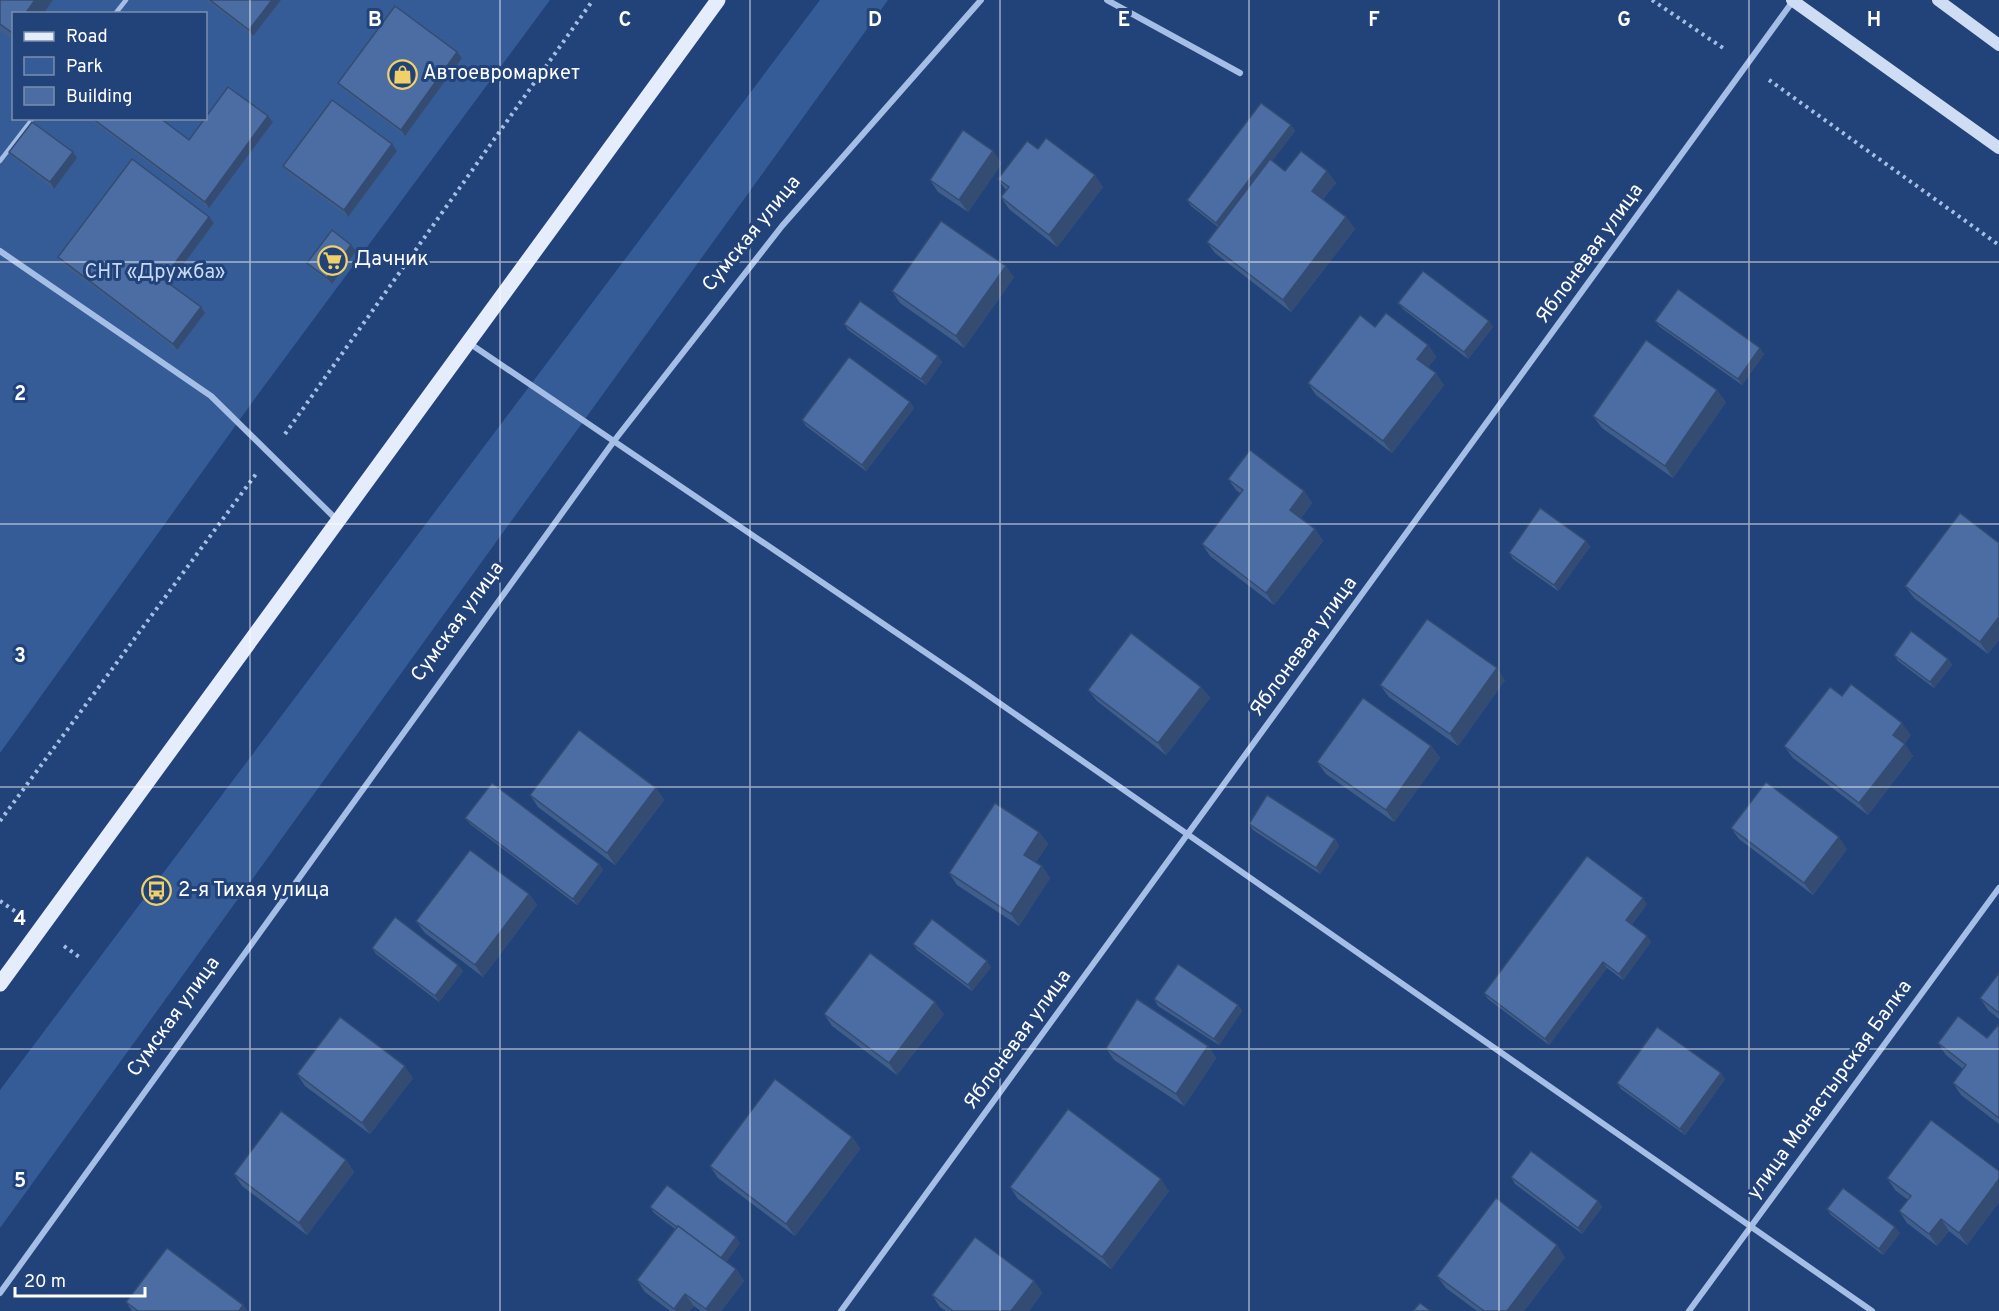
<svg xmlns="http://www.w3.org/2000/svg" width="1999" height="1311" viewBox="0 0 1999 1311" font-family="Overpass,sans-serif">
  <rect width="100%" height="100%" fill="#22437a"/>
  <g fill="#365c98" fill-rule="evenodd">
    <path d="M0 0H550L256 397 0 753ZM14 14H206V118H14Z"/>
    <path d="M820 0H888L0 1228V1090Z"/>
  </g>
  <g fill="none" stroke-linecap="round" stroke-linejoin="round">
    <g stroke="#a5bee5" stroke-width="4" stroke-dasharray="3 4.5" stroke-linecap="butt">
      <path d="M1652 0 1726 50"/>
      <path d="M1769 80 1999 245"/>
      <path d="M285 434 593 0"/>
      <path d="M0 821 256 474"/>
      <path d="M0 901 16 912"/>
      <path d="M64 946 82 959"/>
    </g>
    <g stroke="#a5bee5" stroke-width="4.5">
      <path d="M115 14 126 0"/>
      <path d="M0 161 33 118"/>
    </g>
    <g stroke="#a5bee5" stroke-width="6">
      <path d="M1107 0 1240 73"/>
      <path d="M0 251 211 396 338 521"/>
      <path d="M469 343 969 682 1872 1311"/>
      <path d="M0 1293 614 441 782 226 981 0"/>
      <path d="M841 1311 1793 1"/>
      <path d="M1689 1311 1999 888"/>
    </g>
    <g stroke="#cedcf4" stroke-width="12">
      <path d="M1792 0 1999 148"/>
      <path d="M1938 0 1999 45"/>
    </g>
    <path stroke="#e5edfc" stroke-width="15" d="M0 984 718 0"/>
  </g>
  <g fill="#405e8c">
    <path d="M0 0H53L43 14H14V40L0 30Z"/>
    <path d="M206 0H281L253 36Z"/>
    <path d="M457 52 462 58 405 136 342 89 338 83Z"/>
    <path d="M268 116 273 122 209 208 88 118H160L189 140Z"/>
    <path d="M1291 125 1295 131 1272 161 1285 171H1327L1336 183 1323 199 1346 217 1355 229 1291 312 1215 253 1207 242 1218 227 1191 206 1187 200Z"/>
    <path d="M392 144 397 151 348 217 287 172 283 166Z"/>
    <path d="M1038 149 1103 187 1057 247 1009 209 1001 197 1006 190 998 179Z"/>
    <path d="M9 152 77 158 54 189 13 158Z"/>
    <path d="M1002 163 968 212 938 192 930 180Z"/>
    <path d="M214 223 169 283 201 307 205 313 177 350 62 264 58 257Z"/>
    <path d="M351 245 356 251 332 284 311 269 307 263Z"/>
    <path d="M1014 277 964 348 900 303 892 291Z"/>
    <path d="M1398 303 1493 327 1468 359 1403 309Z"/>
    <path d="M1655 321 1764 354 1742 385 1660 327Z"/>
    <path d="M844 324 942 362 926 385 848 330Z"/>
    <path d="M1375 327 1428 345 1436 357 1428 367 1444 385 1392 453 1316 395 1308 383Z"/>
    <path d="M910 402 914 408 866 471 806 426 802 420Z"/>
    <path d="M1726 402 1673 478 1602 428 1593 416Z"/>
    <path d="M1228 479 1304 491 1312 503 1301 518 1315 529 1323 541 1274 605 1210 556 1202 544 1241 494 1236 490Z"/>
    <path d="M1586 541 1590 547 1558 591 1513 559 1509 553Z"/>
    <path d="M1999 543V640L1988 654 1914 598 1905 586Z"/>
    <path d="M1894 655 1948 659 1952 665 1934 688 1898 661Z"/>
    <path d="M1505 680 1458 746 1389 697 1380 685Z"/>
    <path d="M1201 687 1210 698 1166 755 1097 701 1088 690Z"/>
    <path d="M1842 696 1911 735 1904 744 1913 756 1868 815 1793 758 1784 746Z"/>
    <path d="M1431 746 1440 758 1394 822 1326 774 1317 762Z"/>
    <path d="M656 788 664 800 615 865 538 807 530 795Z"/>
    <path d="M465 818 599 864 603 870 577 905 470 824Z"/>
    <path d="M1249 824 1335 839 1339 846 1320 874 1253 830Z"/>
    <path d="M1731 828 1847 849 1813 895 1739 839Z"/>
    <path d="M1039 832 1048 844 1036 862 1042 866 1050 878 1019 926 957 885 949 873Z"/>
    <path d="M529 894 537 905 483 977 425 933 416 921Z"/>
    <path d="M1647 904 1632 924 1651 942 1623 980 1607 968 1549 1045 1488 999 1484 993Z"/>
    <path d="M913 944 991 967 972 991 917 950Z"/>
    <path d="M372 948 458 965 463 971 439 1002 376 954Z"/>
    <path d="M1999 973V1019L1988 1010 1980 998Z"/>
    <path d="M1154 999 1238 1005 1242 1011 1219 1045 1158 1006Z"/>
    <path d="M824 1014H944L897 1075 832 1026Z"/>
    <path d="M1999 1024V1124L1961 1095 1953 1083 1963 1069 1946 1055 1938 1043 1987 1038Z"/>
    <path d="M1208 1046 1216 1058 1184 1106 1114 1060 1106 1048Z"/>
    <path d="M297 1074 413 1078 370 1134 305 1086Z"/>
    <path d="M1725 1079 1685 1135 1621 1089 1617 1083Z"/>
    <path d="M852 1137 860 1149 795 1236 718 1178 710 1166Z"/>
    <path d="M346 1160 354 1172 307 1235 242 1186 234 1174Z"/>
    <path d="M1999 1171V1202L1967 1245 1949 1231 1937 1246 1907 1223 1899 1211 1908 1200 1895 1190 1887 1178Z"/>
    <path d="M1511 1177 1598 1201 1602 1207 1582 1234 1515 1184Z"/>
    <path d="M1010 1187 1169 1191 1111 1269 1018 1199Z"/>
    <path d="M650 1207 740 1243 726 1262 736 1269 744 1281 721 1311H701L694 1306 689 1311H670L645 1292 637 1280 675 1229 654 1213Z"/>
    <path d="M1827 1209 1900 1233 1883 1255 1831 1215Z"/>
    <path d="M1565 1257 1524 1311H1477L1446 1288 1437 1276Z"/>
    <path d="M1034 1281 1042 1293 1029 1311H946L940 1307 932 1295Z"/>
    <path d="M126 1302 243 1305 247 1311H132Z"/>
  </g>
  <g fill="#344c72">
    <path d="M35 0H53L43 14H25Z"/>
    <path d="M272 0H281L253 36 249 30Z"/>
    <path d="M457 52 462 58 405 136 401 130Z"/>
    <path d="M268 116 273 122 209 208 205 202Z"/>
    <path d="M1291 125 1295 131 1220 229 1216 223Z"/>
    <path d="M392 144 397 151 348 217 344 210Z"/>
    <path d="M993 151 1002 163 968 212 959 200Z"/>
    <path d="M73 152 77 158 54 189 50 182Z"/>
    <path d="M1327 171 1336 183 1320 202 1312 191Z"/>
    <path d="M1095 175 1103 187 1057 247 1049 235Z"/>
    <path d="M209 217 214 223 168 285 163 279Z"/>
    <path d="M1346 217 1355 229 1291 312 1283 300Z"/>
    <path d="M351 245 356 251 332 284 327 278Z"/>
    <path d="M1006 266 1014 277 964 348 956 336Z"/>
    <path d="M201 307 205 313 177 350 173 344Z"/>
    <path d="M1489 321 1493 327 1468 359 1464 352Z"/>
    <path d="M1428 345 1436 357 1426 371 1417 359Z"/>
    <path d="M1760 348 1764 354 1742 385 1738 379Z"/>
    <path d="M938 356 942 362 926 385 921 379Z"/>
    <path d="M1436 373 1444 385 1392 453 1383 441Z"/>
    <path d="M1717 390 1726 402 1673 478 1665 466Z"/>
    <path d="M910 402 914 408 866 471 862 465Z"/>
    <path d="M1304 491 1312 503 1298 522 1290 510Z"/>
    <path d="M1315 529 1323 541 1274 605 1266 593Z"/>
    <path d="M1586 541 1590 547 1558 591 1554 585Z"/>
    <path d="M1999 617V640L1988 654 1980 642Z"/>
    <path d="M1948 659 1952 665 1934 688 1930 682Z"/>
    <path d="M1497 668 1505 680 1458 746 1450 734Z"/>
    <path d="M1201 687 1210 698 1166 755 1158 743Z"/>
    <path d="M1902 723 1911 735 1901 747 1893 735Z"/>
    <path d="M1905 744 1913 756 1868 815 1859 803Z"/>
    <path d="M1431 746 1440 758 1394 822 1386 810Z"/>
    <path d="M656 788 664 800 615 865 607 853Z"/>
    <path d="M1039 832 1048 844 1033 867 1024 855Z"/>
    <path d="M1839 837 1847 849 1813 895 1804 883Z"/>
    <path d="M1335 839 1339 846 1320 874 1316 868Z"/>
    <path d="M599 864 603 870 577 905 573 899Z"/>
    <path d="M1042 866 1050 878 1019 926 1011 914Z"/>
    <path d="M529 894 537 905 483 977 475 965Z"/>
    <path d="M1643 898 1647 904 1630 926 1626 920Z"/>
    <path d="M1647 936 1651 942 1623 980 1619 974Z"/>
    <path d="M987 961 991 967 972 991 968 985Z"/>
    <path d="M1603 962 1607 968 1549 1045 1545 1039Z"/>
    <path d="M458 965 463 971 439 1002 435 996Z"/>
    <path d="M935 1002 944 1014 897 1075 889 1063Z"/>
    <path d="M1238 1005 1242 1011 1219 1045 1214 1039Z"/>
    <path d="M1208 1046 1216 1058 1184 1106 1176 1094Z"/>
    <path d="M405 1066 413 1078 370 1134 362 1123Z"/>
    <path d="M1721 1073 1725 1079 1685 1135 1680 1129Z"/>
    <path d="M852 1137 860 1149 795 1236 786 1224Z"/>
    <path d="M346 1160 354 1172 307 1235 299 1223Z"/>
    <path d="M1161 1179 1169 1191 1111 1269 1102 1257Z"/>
    <path d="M1999 1179V1202L1967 1245 1959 1233Z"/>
    <path d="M1598 1201 1602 1207 1582 1234 1578 1228Z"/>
    <path d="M1941 1219 1949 1231 1937 1246 1929 1234Z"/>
    <path d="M1895 1227 1900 1233 1883 1255 1879 1249Z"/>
    <path d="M736 1237 740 1243 724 1266 719 1260Z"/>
    <path d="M1557 1245 1565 1257 1524 1311H1507Z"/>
    <path d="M736 1269 744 1281 721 1311H707L706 1309Z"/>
    <path d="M1034 1281 1042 1293 1029 1311H1011Z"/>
    <path d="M685 1294 694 1306 689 1311H676L674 1309Z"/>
    <path d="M243 1305 247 1311H239Z"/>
  </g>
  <g fill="#4b6da3" stroke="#344c72" stroke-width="1.5">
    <path d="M0 0H35L25 14H14V28L11 32 0 24Z"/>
    <path d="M210 0H272L249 30Z"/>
    <path d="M395 6 457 52 401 130 338 83Z"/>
    <path d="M228 87 268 116 205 202 92 118H160L189 140Z"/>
    <path d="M332 100 392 144 344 210 283 166Z"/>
    <path d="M1261 103 1291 125 1216 223 1187 200Z"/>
    <path d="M32 122 73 152 50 182 9 152Z"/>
    <path d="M963 130 993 151 959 200 930 180Z"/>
    <path d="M1046 138 1095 175 1049 235 1001 197 1009 187 998 179 1027 141 1038 149Z"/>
    <path d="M1301 151 1327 171 1312 191 1346 217 1283 300 1207 242 1270 159 1285 171Z"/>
    <path d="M132 159 209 217 163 279 201 307 173 344 58 257Z"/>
    <path d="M941 221 1006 266 956 336 892 291Z"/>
    <path d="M332 230 351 245 327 278 307 263Z"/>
    <path d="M1423 271 1489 321 1464 352 1398 303Z"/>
    <path d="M1678 289 1760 348 1738 379 1655 321Z"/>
    <path d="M860 301 938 356 921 379 844 324Z"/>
    <path d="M1386 313 1428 345 1417 359 1436 373 1383 441 1308 383 1360 315 1375 327Z"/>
    <path d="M1646 340 1717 390 1665 466 1593 416Z"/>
    <path d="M849 357 910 402 862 465 802 420Z"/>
    <path d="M1250 450 1304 491 1290 510 1315 529 1266 593 1202 544 1243 490 1228 479Z"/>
    <path d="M1540 508 1586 541 1554 585 1509 553Z"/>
    <path d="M1960 513 1999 543V617L1980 642 1905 586Z"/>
    <path d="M1427 619 1497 668 1450 734 1380 685Z"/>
    <path d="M1911 631 1948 659 1930 682 1894 655Z"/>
    <path d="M1131 633 1201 687 1158 743 1088 690Z"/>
    <path d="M1851 684 1902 723 1893 735 1905 744 1859 803 1784 746 1830 687 1842 696Z"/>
    <path d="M1363 698 1431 746 1386 810 1317 762Z"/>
    <path d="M579 730 656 788 607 853 530 795Z"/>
    <path d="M1766 782 1839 837 1804 883 1731 828Z"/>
    <path d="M492 783 599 864 573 899 465 818Z"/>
    <path d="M1267 795 1335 839 1316 868 1249 824Z"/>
    <path d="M995 803 1039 832 1024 855 1042 866 1011 914 949 873Z"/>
    <path d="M470 850 529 894 475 965 416 921Z"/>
    <path d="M1587 856 1643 898 1626 920 1647 936 1619 974 1603 962 1545 1039 1484 993Z"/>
    <path d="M395 917 458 965 435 996 372 948Z"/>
    <path d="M932 919 987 961 968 985 913 944Z"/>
    <path d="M870 953 935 1002 889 1063 824 1014Z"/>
    <path d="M1178 964 1238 1005 1214 1039 1154 999Z"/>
    <path d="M1999 973V1013L1980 998Z"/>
    <path d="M1137 999 1208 1046 1176 1094 1106 1048Z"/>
    <path d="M1958 1016 1987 1038 1999 1024V1118L1953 1083 1966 1065 1938 1043Z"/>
    <path d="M340 1017 405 1066 362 1123 297 1074Z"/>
    <path d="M1657 1027 1721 1073 1680 1129 1617 1083Z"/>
    <path d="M775 1079 852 1137 786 1224 710 1166Z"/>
    <path d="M1068 1109 1161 1179 1102 1257 1010 1187Z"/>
    <path d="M281 1111 346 1160 299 1223 234 1174Z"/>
    <path d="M1931 1120 1999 1171V1179L1959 1233 1941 1219 1929 1234 1899 1211 1911 1196 1887 1178Z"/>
    <path d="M1531 1151 1598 1201 1578 1228 1511 1177Z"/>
    <path d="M667 1185 736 1237 721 1258 678 1226 677 1227 650 1207Z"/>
    <path d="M1843 1188 1895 1227 1879 1249 1827 1209Z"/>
    <path d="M1496 1198 1557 1245 1507 1311H1484L1437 1276Z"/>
    <path d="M678 1226 736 1269 706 1309 685 1294 674 1309 637 1280Z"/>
    <path d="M975 1237 1034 1281 1011 1311H953L932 1295Z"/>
    <path d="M167 1248 243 1305 239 1311H138L126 1302Z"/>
    <path d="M1420 1303 1431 1311H1413Z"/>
  </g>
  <path fill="none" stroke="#fff" stroke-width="1.5" stroke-opacity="0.55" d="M250 0V1311M500 0V1311M750 0V1311M1000 0V1311M1249 0V1311M1499 0V1311M1749 0V1311M0 262H1999M0 524H1999M0 787H1999M0 1049H1999"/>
  <defs>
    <symbol id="shop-ring" viewBox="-11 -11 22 22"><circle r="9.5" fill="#22437a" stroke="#f0d167" stroke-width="1.5"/><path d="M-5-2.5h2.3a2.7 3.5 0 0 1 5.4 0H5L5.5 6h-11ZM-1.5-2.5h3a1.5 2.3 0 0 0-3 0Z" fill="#f0d167"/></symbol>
    <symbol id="supermarket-ring" viewBox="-11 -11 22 22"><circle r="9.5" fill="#22437a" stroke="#f0d167" stroke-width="1.5"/><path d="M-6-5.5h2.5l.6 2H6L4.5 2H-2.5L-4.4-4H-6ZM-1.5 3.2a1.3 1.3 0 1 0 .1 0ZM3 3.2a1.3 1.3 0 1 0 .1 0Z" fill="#f0d167"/></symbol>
    <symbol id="bus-ring" viewBox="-11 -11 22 22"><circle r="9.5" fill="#22437a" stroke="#f0d167" stroke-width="1.5"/><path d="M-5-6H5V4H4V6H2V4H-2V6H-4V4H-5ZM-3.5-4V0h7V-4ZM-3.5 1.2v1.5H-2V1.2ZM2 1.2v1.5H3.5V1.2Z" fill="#f0d167"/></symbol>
  </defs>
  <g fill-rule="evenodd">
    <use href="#shop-ring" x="386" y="58" width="33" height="33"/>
    <use href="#supermarket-ring" x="316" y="244" width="33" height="33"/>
    <use href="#bus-ring" x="140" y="874" width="33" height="33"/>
  </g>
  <g text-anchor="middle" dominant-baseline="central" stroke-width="6" stroke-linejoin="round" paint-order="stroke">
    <g font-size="20" fill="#fff" stroke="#22437a" text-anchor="start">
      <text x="423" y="74">Автоевромаркет</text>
      <text x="354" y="260">Дачник</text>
      <text x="178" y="891">2-я Тихая улица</text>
    </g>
    <g font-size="20" fill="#fff" stroke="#22437a">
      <text transform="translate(752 234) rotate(-51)">Сумская улица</text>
      <text transform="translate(1590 254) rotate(-54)">Яблоневая улица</text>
      <text transform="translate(458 622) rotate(-54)">Сумская улица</text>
      <text transform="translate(1304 647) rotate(-54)">Яблоневая улица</text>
      <text transform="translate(174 1017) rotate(-54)">Сумская улица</text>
      <text transform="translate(1018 1040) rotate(-54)">Яблоневая улица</text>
      <text transform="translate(1830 1090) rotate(-54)">улица Монастырская Балка</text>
    </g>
    <g font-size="20" fill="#c8d9f4" stroke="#22437a">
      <text x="155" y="273">СНТ «Дружба»</text>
    </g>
  </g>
  <g font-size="20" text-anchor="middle" font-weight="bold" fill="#fff" stroke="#22437a" stroke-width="6" stroke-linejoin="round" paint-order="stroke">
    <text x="375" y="26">B</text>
    <text x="625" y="26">C</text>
    <text x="875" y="26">D</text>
    <text x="1124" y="26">E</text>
    <text x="1374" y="26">F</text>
    <text x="1624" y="26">G</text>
    <text x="1874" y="26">H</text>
    <text x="20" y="400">2</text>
    <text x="20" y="662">3</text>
    <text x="20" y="925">4</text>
    <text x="20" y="1187">5</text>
  </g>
  <rect x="12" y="12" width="195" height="108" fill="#22437a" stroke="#7a8eaf" stroke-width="1.5"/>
  <rect x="24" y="32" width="30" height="9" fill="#e5edfc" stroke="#7a8eaf" stroke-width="1.5"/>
  <text x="66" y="42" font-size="18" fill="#ffffff">Road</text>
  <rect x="24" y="57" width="30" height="18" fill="#365c98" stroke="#7a8eaf" stroke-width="1.5"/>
  <text x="66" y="72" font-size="18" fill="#ffffff">Park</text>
  <rect x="24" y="87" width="30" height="18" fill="#4b6da3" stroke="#7a8eaf" stroke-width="1.5"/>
  <text x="66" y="102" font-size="18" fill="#ffffff">Building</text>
  <path d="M15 1287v9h130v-9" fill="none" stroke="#ffffff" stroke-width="3"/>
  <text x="24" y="1287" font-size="18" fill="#ffffff" stroke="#22437a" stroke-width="4.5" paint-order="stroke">20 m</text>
</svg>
